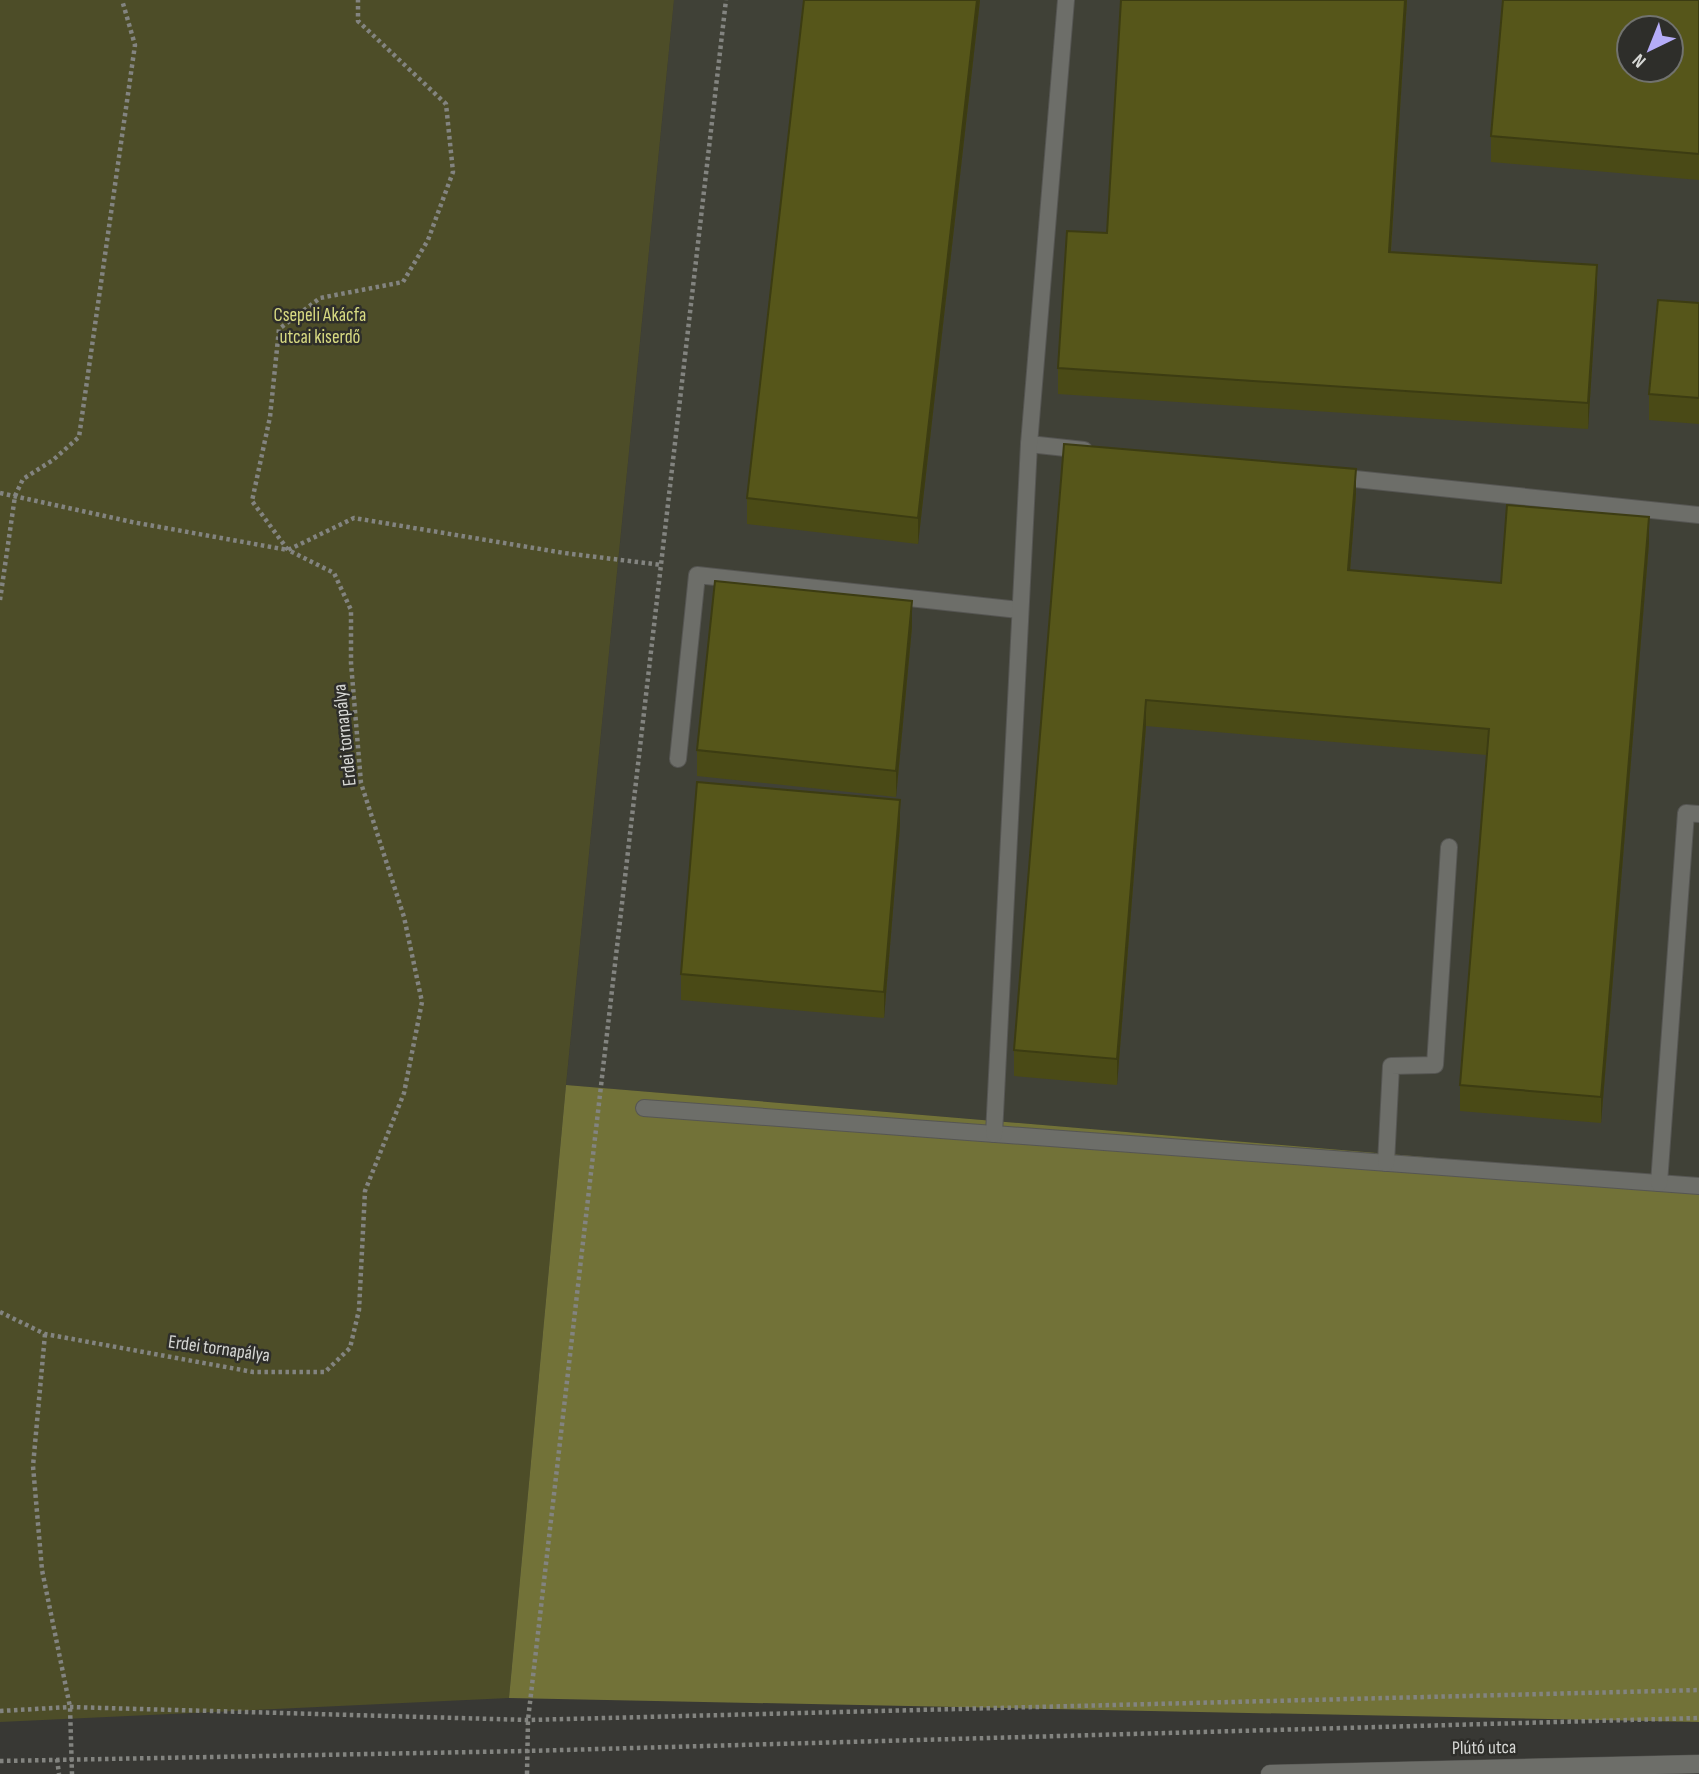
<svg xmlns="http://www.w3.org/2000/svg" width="1699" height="1774" viewBox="0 0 1699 1774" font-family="'Sofia Sans Condensed',sans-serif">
  <rect width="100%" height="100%" fill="#383834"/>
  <path fill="#404137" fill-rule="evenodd" d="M674 0H1699V1180L566 1085ZM1629 28H1671V70H1629Z"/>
  <path fill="#4d4d28" d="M0 0H674L566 1085 509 1698 0 1722Z"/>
  <path fill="#727238" d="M566 1085 1699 1180V1722L509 1698Z"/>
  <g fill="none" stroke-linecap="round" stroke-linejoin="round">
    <defs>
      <g id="lane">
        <path d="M1029 444 1084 450"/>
        <path d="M1336 477 1699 515"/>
        <path d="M678 759 697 575 1019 610"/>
        <path d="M644 1108 1699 1186"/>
        <path d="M994 1134 1029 444 1066 0"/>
        <path d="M1386 1163 1391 1066 1435 1065 1449 847"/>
        <path d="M1659 1183 1686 813 1699 814"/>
      </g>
      <path id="street" d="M1270 1774 1699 1764"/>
    </defs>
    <use href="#lane" stroke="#565653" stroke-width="18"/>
    <use href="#street" stroke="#565653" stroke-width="19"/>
    <g stroke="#838480" stroke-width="4.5" stroke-dasharray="3.5 3.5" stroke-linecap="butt">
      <path d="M0 493 132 522 288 550 354 518 564 553 662 565"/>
      <path d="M0 600 15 496 23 479 53 460 79 437 135 45 122 0"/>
      <path d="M0 1312 45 1334 253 1372H325L350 1348 359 1310 365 1191 404 1093 422 1002 404 917 361 783 351 663V610L334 573 288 550 252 501 270 417 279 329 320 298 403 282 428 240 453 172 446 104 358 21V0"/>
      <path d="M45 1334 33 1466 42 1570 70 1707 72 1774"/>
      <path d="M0 1711 70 1707 528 1720 1699 1690"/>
      <path d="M57 1759 59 1774"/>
      <path d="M0 1761 527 1751 1699 1718"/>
      <path d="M527 1774 528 1720 726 0"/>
    </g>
    <use href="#lane" stroke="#6d6e69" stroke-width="16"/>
    <use href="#street" stroke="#6d6e69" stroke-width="18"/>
  </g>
  <g fill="#4a4a16">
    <path d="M980 0 918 544 747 524V498Z"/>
    <path d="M1121 0H1407L1391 252 1597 291 1588 429 1058 394V368L1107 233Z"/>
    <path d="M1699 0V180L1491 162V136Z"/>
    <path d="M1699 303V424L1649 420V394Z"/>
    <path d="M1064 444 1356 494 1350 571 1501 583 1649 543 1601 1123 1460 1111V1085L1487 755 1146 726 1117 1085 1014 1076V1050Z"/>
    <path d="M912 627 896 797 697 776V750Z"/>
    <path d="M900 826 884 1018 681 1000V974Z"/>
  </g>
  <g fill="#3c3c12">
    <path d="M977 0H980L918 544V518Z"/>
    <path d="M1405 0H1407L1389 278V252Z"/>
    <path d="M1597 265V291L1588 429V403Z"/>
    <path d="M1356 469V494L1348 596V570Z"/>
    <path d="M1649 517V543L1601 1123V1097Z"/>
    <path d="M912 601V627L896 797V771Z"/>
    <path d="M1146 700V726L1117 1085V1059Z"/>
    <path d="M900 800V826L884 1018V992Z"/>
  </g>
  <g fill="#56561a" stroke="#3c3c12" stroke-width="2" fill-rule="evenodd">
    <path d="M804 0H977L918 518 747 498Z"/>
    <path d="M1121 0H1405L1389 252 1597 265 1588 403 1058 368 1067 231 1107 233Z"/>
    <path d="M1503 0H1699V154L1491 136ZM1629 28H1671V70H1629Z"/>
    <path d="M1658 300 1699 303V398L1649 394Z"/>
    <path d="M1064 444 1356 469 1348 570 1501 583 1507 505 1649 517 1601 1097 1460 1085 1489 729 1146 700 1117 1059 1014 1050Z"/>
    <path d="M715 581 912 601 896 771 697 750Z"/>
    <path d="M697 782 900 800 884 992 681 974Z"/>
  </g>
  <g text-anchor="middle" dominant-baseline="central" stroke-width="5" stroke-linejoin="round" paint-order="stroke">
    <g font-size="19" fill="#d8da82" stroke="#2e2e2a">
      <text x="320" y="315">Csepeli Akácfa<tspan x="320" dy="22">utcai kiserdő</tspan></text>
    </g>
    <g font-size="19" fill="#d6d7d4" stroke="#2e2e2a">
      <text transform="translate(345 735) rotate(-96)">Erdei tornapálya</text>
      <text transform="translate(219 1349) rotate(8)">Erdei tornapálya</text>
      <text transform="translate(1484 1748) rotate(-1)">Plútó utca</text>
    </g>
  </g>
  <g transform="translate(1650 49) rotate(223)"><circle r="33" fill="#2e2e2a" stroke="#71726e" stroke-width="2"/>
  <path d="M0-5L12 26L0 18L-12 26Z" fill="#b5acf8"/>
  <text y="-10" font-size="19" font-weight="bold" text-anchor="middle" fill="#d6d7d4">N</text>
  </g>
</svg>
